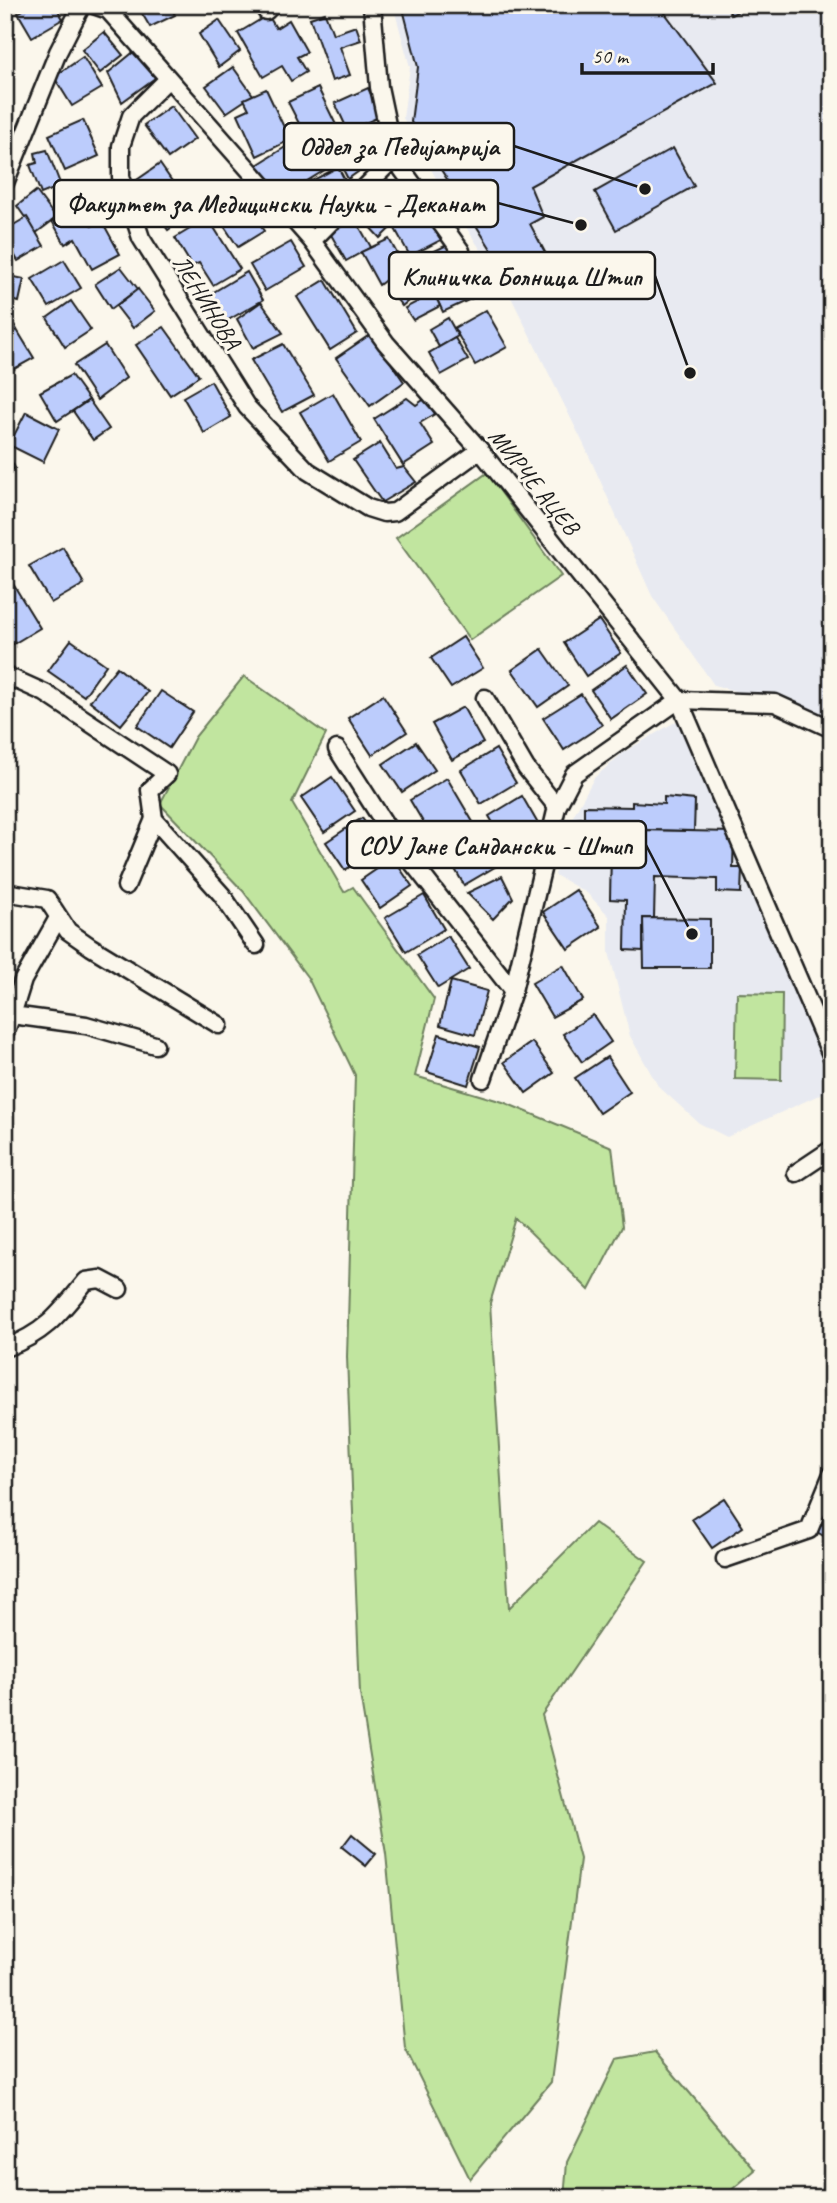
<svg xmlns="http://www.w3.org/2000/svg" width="837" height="2203" viewBox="0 0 837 2203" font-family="Caveat,sans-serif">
  <rect width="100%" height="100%" fill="#fbf7ec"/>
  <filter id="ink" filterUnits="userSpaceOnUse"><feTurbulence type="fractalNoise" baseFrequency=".0143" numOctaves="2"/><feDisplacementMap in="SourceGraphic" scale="14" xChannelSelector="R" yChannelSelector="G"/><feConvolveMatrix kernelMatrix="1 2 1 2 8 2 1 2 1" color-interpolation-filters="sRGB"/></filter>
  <g filter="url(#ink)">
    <g fill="#e8eaf1">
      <path d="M393 5H832V719L714 685 652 596 585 447 512 299 443 191 403 118 410 67Z"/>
      <path d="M682 718 832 1071V1089L727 1137 699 1123 658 1086 630 1036 609 952V916L587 893 555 875 572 818 594 778 624 752Z"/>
    </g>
    <g fill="#c1e59f" stroke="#6e805e" stroke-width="2">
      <path d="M487 473 561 576 470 640 396 538Z"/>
      <path d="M244 676 326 734 292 803 344 892 353 887 434 999 415 1076 503 1102 612 1147 622 1227 589 1290 516 1218 490 1303 509 1608 594 1523 647 1561 542 1715 580 1859 551 2082 470 2179 405 2048 386 1854 360 1694 347 1357 355 1075 308 978 243 891 160 804 195 737Z"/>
      <path d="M737 993 782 994 781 1080 735 1079Z"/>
      <path d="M655 2052 755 2170 722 2198H564L567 2162 617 2059Z"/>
    </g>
    <g fill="#bcccfc" stroke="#1c1c1c" stroke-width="2">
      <path d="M32 5H55L63 19 32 37 18 13Z"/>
      <path d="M137 5H170L175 15 150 27Z"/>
      <path d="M402 5H659L717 83 530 186 543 217 530 224 556 273 518 292 411 122 418 67Z"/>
      <path d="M726 5H749L731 15Z"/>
      <path d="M325 13 333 34 356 26 361 40 340 47 350 75 332 81 310 18Z"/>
      <path d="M268 15 276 28 289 20 307 52 297 57 306 72 291 81 282 66 263 77 238 33Z"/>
      <path d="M219 20 240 51 219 67 199 34Z"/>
      <path d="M104 32 123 55 100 73 82 50Z"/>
      <path d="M136 50 155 78 122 102 108 73Z"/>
      <path d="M83 57 102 88 72 106 54 77Z"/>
      <path d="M233 67 253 95 226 113 206 86Z"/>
      <path d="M318 88 340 133 311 147 288 102Z"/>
      <path d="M368 88 381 116 348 131 335 103Z"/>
      <path d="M266 89 290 140 257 156 238 114 249 109 244 99Z"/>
      <path d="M171 106 195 139 168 158 144 125Z"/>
      <path d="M83 120 99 156 65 171 49 135Z"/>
      <path d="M373 125 380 156 348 179 329 142Z"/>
      <path d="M298 139 306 151 314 146 328 168 278 199 257 165Z"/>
      <path d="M673 148 694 186 616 230 595 192Z"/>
      <path d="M47 150 61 186 41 194 30 165 37 163 35 153Z"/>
      <path d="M160 164 181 194 191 187 203 205 168 230 134 182Z"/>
      <path d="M338 167 348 186 320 200 310 182Z"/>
      <path d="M382 182 409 210 380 238 353 209Z"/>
      <path d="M36 191 56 218 36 233 17 206Z"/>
      <path d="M74 192 92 226 102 221 120 254 92 269 75 238 65 244 52 221 60 217 53 204Z"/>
      <path d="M242 198 264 231 238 247 216 214Z"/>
      <path d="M425 211 441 240 410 256 394 227Z"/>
      <path d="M27 217 44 246 18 261 5 239V230Z"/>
      <path d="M208 218 240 269 213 285 199 263 192 266 175 238Z"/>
      <path d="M355 219 371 247 346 261 330 233Z"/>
      <path d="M389 239 404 266 379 285 361 252Z"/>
      <path d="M291 242 306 267 265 291 250 265Z"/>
      <path d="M451 243 463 266 427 285 414 261Z"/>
      <path d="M64 260 81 288 49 307 32 279Z"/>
      <path d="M121 267 138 289 111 309 95 284Z"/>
      <path d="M408 269 424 288 402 306 386 286Z"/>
      <path d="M247 272 263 300 223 323 207 296Z"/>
      <path d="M462 273 473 298 443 312 431 287Z"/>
      <path d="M5 275 24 279 19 302 5 299Z"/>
      <path d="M325 280 357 333 330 350 297 297Z"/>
      <path d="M138 289 155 311 133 328 116 306Z"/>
      <path d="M434 293 440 306 413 320 405 308Z"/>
      <path d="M71 301 91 330 65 347 47 318Z"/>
      <path d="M261 302 283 333 253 348 237 319Z"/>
      <path d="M5 309 17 330 5 337Z"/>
      <path d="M486 310 507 347 475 365 454 328Z"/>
      <path d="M448 318 458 336 439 347 429 329Z"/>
      <path d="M164 327 199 376 170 395 136 345Z"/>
      <path d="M17 330 34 358 5 374V337Z"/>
      <path d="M371 334 404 382 370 406 336 358Z"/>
      <path d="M455 338 468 360 441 375 429 353Z"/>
      <path d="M283 344 314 395 282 412 251 360Z"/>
      <path d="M105 345 126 378 97 400 74 365Z"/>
      <path d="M71 375 89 400 57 421 40 392Z"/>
      <path d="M211 381 231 417 204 433 183 397Z"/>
      <path d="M333 393 361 442 329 461 300 412Z"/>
      <path d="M407 398 416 405 426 398 435 414 420 423 434 445 403 465 374 419Z"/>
      <path d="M89 400 109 429 93 440 73 411Z"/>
      <path d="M26 412 59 429 43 462 9 445Z"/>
      <path d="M380 443 396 469 404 467 416 482 382 502 353 460Z"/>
      <path d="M5 448 15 468 5 473Z"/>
      <path d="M63 547 84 584 51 603 29 566Z"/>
      <path d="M10 579 40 628 5 649V582Z"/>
      <path d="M599 620 621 653 586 676 564 643Z"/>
      <path d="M463 637 483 668 451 688 431 658Z"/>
      <path d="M71 640 106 665 84 696 48 671Z"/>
      <path d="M542 649 568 686 538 707 512 670Z"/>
      <path d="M627 665 647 694 611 719 591 690Z"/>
      <path d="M117 667 148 692 121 725 90 701Z"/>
      <path d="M161 691 193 712 169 748 137 726Z"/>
      <path d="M581 694 602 725 564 750 543 718Z"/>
      <path d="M383 695 407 732 372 755 348 718Z"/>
      <path d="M463 707 483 743 452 760 432 724Z"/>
      <path d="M416 742 435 770 402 792 383 764Z"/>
      <path d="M496 749 516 783 481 804 461 770Z"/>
      <path d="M332 777 355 811 324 832 301 798Z"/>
      <path d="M447 778 473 822 436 844 410 800Z"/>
      <path d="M522 796 541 829 508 849 489 816Z"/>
      <path d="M664 797 695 800 694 831 638 830V841H617L614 846 576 845V819L584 818V806L632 807V802L664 804Z"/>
      <path d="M362 818 381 846 345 870 326 842Z"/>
      <path d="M638 830 734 832 733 868H742L741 893 717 892V879L655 877 654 918H643V951L625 950 626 900 610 899 611 853H623L624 847H638Z"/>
      <path d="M481 832 500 864 464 885 446 853Z"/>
      <path d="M393 858 412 886 380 908 361 880Z"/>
      <path d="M502 876 513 898 493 919 467 893Z"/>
      <path d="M576 890 601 927 568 949 543 912Z"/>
      <path d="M424 895 444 929 406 952 385 918Z"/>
      <path d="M643 918 710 919V968H644Z"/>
      <path d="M448 936 469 969 438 988 417 955Z"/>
      <path d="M563 965 583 1000 552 1017 532 983Z"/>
      <path d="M451 981 487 991 475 1035 440 1025Z"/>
      <path d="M593 1015 611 1042 582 1062 563 1034Z"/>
      <path d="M439 1034 480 1047 468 1085 427 1072Z"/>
      <path d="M532 1042 554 1073 526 1093 504 1062Z"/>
      <path d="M607 1057 630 1092 599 1113 575 1078Z"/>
      <path d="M724 1498 743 1527 712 1548 692 1519Z"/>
      <path d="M832 1509V1541L817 1532Z"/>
      <path d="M352 1834 376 1854 366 1866 342 1847Z"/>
    </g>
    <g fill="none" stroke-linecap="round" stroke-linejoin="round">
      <defs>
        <g id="street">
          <path d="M94 5 108 10 124 28 312 241 386 343 480 450 679 700 832 1057"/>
          <path d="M372 5 379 87 394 158 461 251"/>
          <path d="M266 11 272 5"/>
          <path d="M168 79 131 116 121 146V177L141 238 247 407 308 471 368 508 384 513 395 512 480 450"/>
          <path d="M5 183 58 52 82 5"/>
          <path d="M312 241 394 158"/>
          <path d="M5 675 45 693 167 774 150 790 154 819 222 895 256 945"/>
          <path d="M485 698 526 768 557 807"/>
          <path d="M337 749 397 843 513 991"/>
          <path d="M126 886 154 819"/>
          <path d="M5 892 47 899 68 931 91 947 219 1025"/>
          <path d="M58 918 23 980 12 1015 86 1025 155 1045"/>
          <path d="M5 1033 12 1015"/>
          <path d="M483 1079 513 991 557 807 574 774 679 700 775 703 832 729"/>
          <path d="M796 1173 832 1149"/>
          <path d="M5 1348C46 1333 60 1313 86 1281L100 1279 119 1289"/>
          <path d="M725 1559 809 1530 832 1474"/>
        </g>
      </defs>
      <use href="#street" stroke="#1c1c1c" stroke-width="21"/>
      <use href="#street" stroke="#fbf7ec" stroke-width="16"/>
    </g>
  </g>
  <g text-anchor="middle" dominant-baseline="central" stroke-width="6" stroke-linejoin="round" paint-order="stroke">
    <g font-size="24" fill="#1c1c1c" stroke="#fbf7ec">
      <text transform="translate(207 302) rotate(58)">ЛЕНИНОВА</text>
      <text transform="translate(534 481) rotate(51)">МИРЧЕ АЦЕВ</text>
    </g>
  </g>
  <path fill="none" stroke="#1c1c1c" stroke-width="2.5" d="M645 189L514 146M581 225L498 203M690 373L655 276M692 934L646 845"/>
  <g fill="#1c1c1c" stroke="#fbf7ec" stroke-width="2.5">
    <circle cx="645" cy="189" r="7"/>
    <circle cx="581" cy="225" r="7"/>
    <circle cx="690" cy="373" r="7"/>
    <circle cx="692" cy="934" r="7"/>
  </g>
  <g fill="#fbf7ec" stroke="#1c1c1c" stroke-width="2.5">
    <rect x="284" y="123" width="230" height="47" rx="7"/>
    <rect x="54" y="180" width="444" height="47" rx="7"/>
    <rect x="389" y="252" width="266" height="47" rx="7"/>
    <rect x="347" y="821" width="299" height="47" rx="7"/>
  </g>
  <g font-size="26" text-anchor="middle" font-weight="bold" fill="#1c1c1c">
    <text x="399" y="155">Оддел за Педијатрија</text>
    <text x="276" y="212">Факултет за Медицински Науки - Деканат</text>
    <text x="522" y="285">Клиничка Болница Штип</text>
    <text x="496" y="854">СОУ Јане Сандански - Штип</text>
  </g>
  <rect width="837" height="2203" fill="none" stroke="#fbf7ec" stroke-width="28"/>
  <rect x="14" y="14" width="809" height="2175" fill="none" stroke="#1c1c1c" stroke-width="2.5" filter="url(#ink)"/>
  <path d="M582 63v10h131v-10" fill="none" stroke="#1c1c1c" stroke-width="3.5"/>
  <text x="592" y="63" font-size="21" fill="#1c1c1c" stroke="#fbf7ec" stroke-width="5" paint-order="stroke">50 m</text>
</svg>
